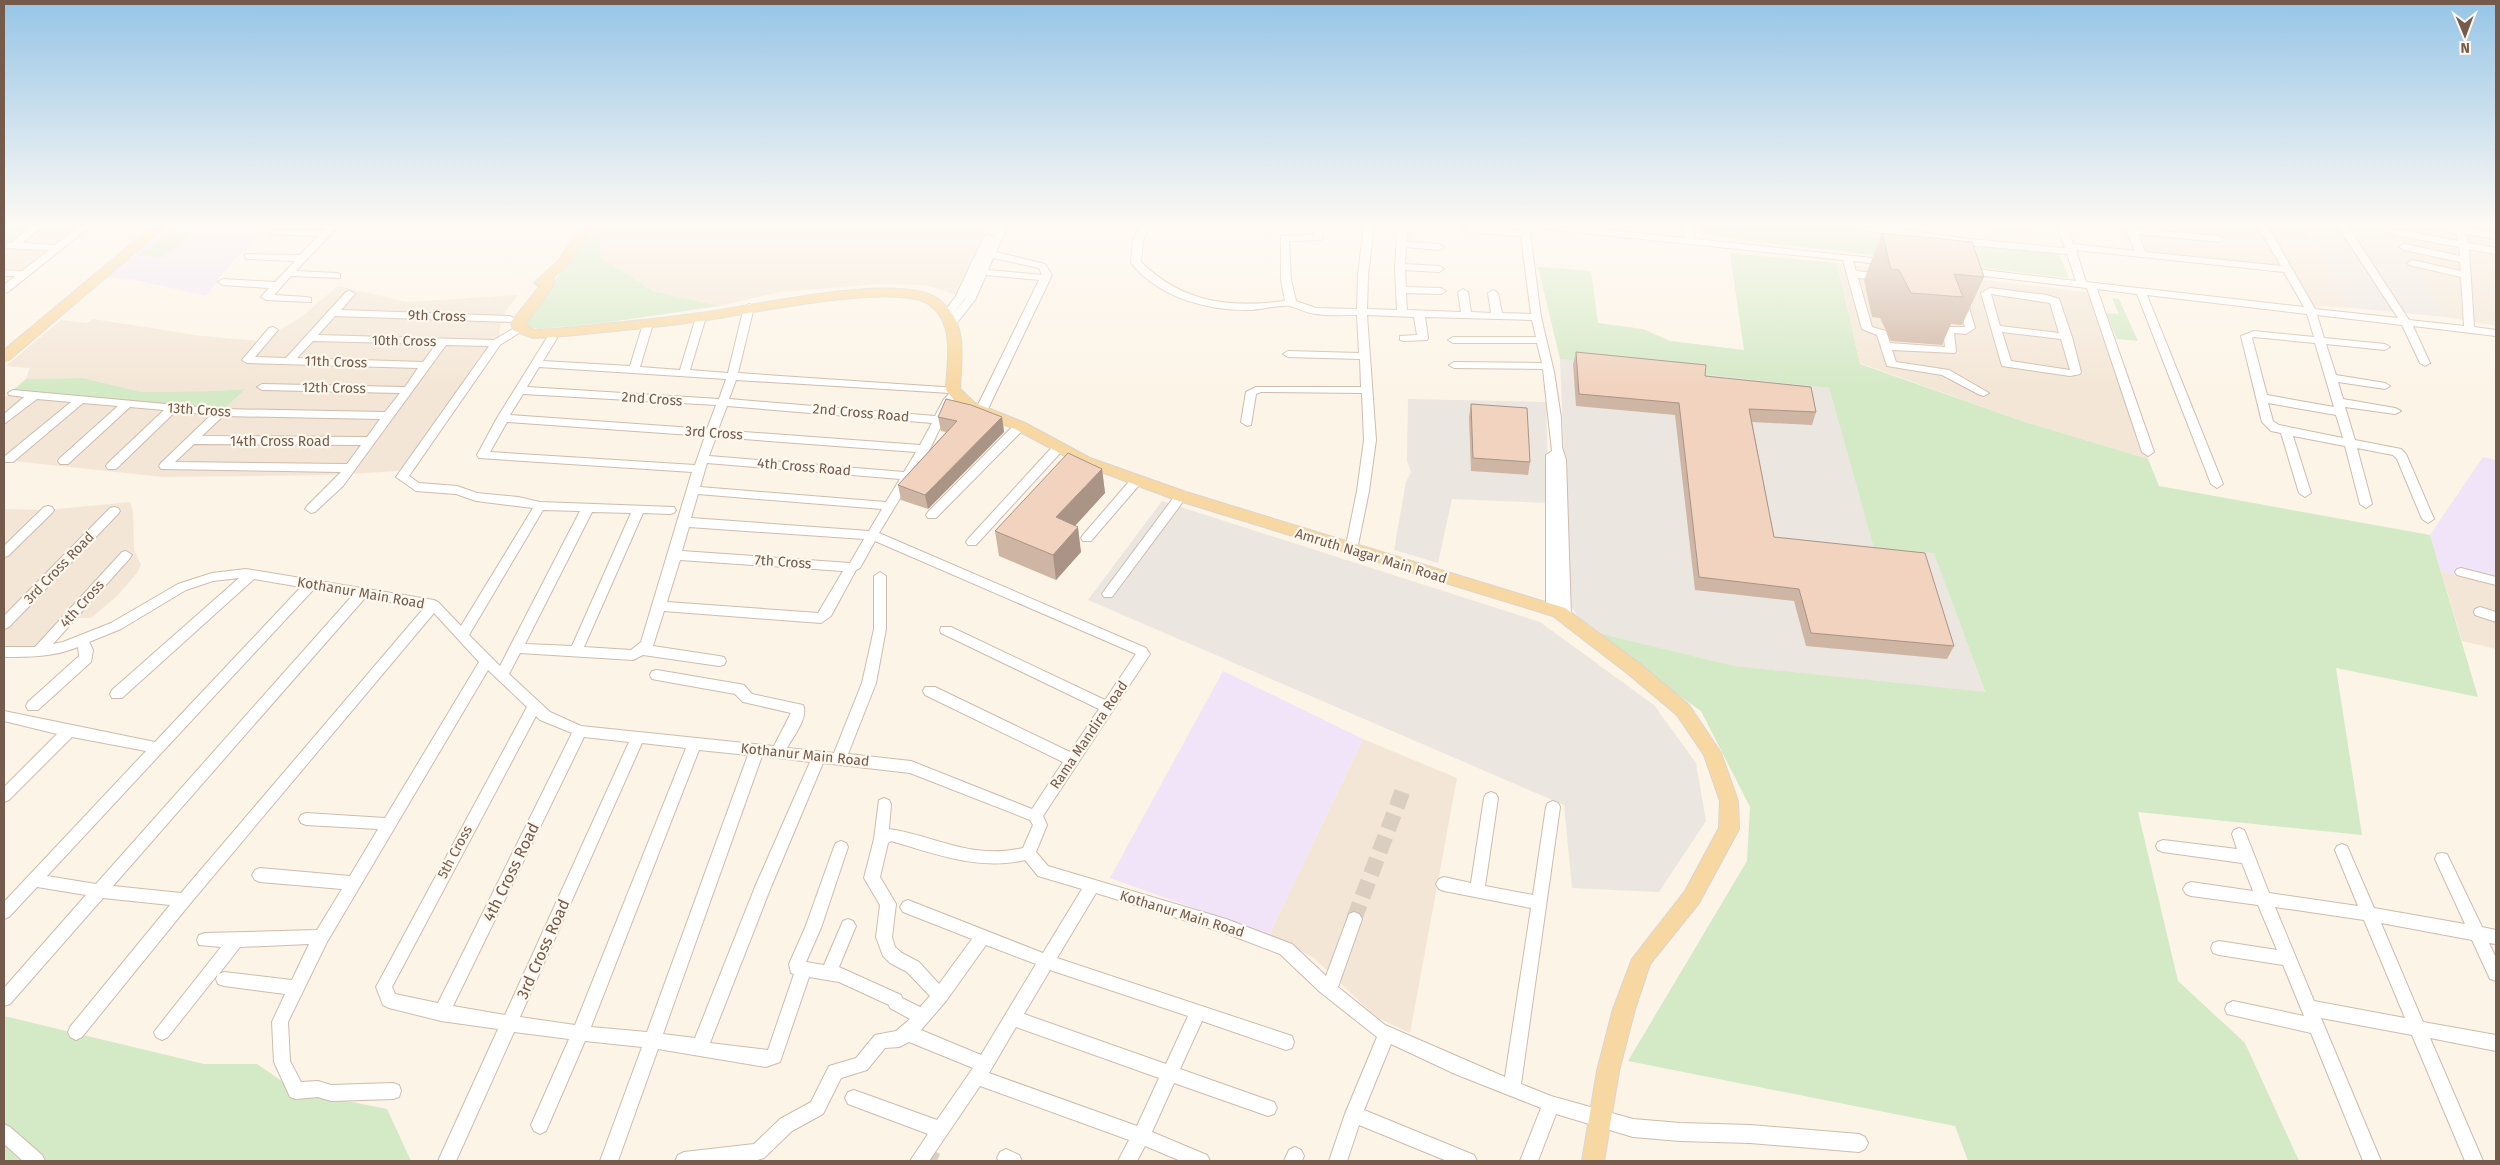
<svg xmlns="http://www.w3.org/2000/svg" width="2500" height="1165" viewBox="0 0 2500 1165" font-family="'Fira Sans',sans-serif">
  <rect width="100%" height="100%" fill="#fcf4e7"/>
  <g fill="#f3e6d6">
    <path d="M43 225H79L54 244 21 242Z"/>
    <path d="M601 225H986L955 295 927 285 881 284 780 292 719 306 653 291 600 257Z"/>
    <path d="M2123 225H2301L2352 308 2302 305 2278 266 2133 250Z"/>
    <path d="M2384 225H2496V326L2445 317Z"/>
    <path d="M4 249 46 251 22 269 4 268Z"/>
    <path d="M1837 263 2093 293 2148 459 2025 422 1860 363Z"/>
    <path d="M338 286 406 302 518 295 502 316 497 347 415 470 332 475 163 477 4 460V398L13 390 223 410 244 389 214 391 141 392 83 378 26 379 30 368 6 366 61 320 87 323 93 319 202 336 260 341 300 318Z"/>
    <path d="M130 502 133 511 134 550 141 565 137 573 118 595 91 618H75L51 644 32 648 4 646V509L48 510Z"/>
    <path d="M2441 571 2496 586V649L2462 641Z"/>
    <path d="M1363 739 1457 778 1410 1033 1376 1017 1314 958 1269 935Z"/>
  </g>
  <g fill="#ece6e1">
    <path d="M1937 225H2055L2060 241Z"/>
    <path d="M2301 225H2384L2445 317 2352 308Z"/>
    <path d="M1560 359 1829 388 1874 547 1934 552 1985 693 1733 666 1586 630 1570 604Z"/>
    <path d="M1408 399 1546 402 1549 503 1452 499 1438 563 1394 550 1406 482 1411 472 1407 461Z"/>
    <path d="M1162 501 1540 622 1654 705 1696 763 1706 821 1659 892 1572 888 1564 805 1088 600Z"/>
  </g>
  <g fill="#f1e4f8">
    <path d="M171 225H276L234 260 206 296 136 280 106 277Z"/>
    <path d="M2483 457 2496 460V586L2441 571 2430 535Z"/>
    <path d="M1223 671 1363 739 1269 935 1110 878Z"/>
  </g>
  <g fill="#d4e9c6">
    <path d="M15 225H34L12 242H4V234Z"/>
    <path d="M598 225H601L600 257 653 291 719 306 610 322 539 329 525 326V319Z"/>
    <path d="M1700 225H1836L1937 241 2059 254 2069 278 1702 235Z"/>
    <path d="M171 231 193 233 162 257 139 255Z"/>
    <path d="M1730 253 1837 263 1860 364 2025 422 2148 459 2159 486 2430 535 2478 697 2336 668 2362 835 2138 812 2178 981 2245 1043 2299 1161H1968L1955 1126 1628 1061 1747 861 1750 807 1701 711 1586 630 1734 666 1985 692 1934 553 1874 548 1829 388 1560 359 1538 267 1591 271 1598 323 1643 329 1670 341 1744 350Z"/>
    <path d="M2112 298 2119 299 2138 341 2117 339 2106 313 2119 314Z"/>
    <path d="M83 378 141 392 214 391 245 389 223 410 13 390 26 379Z"/>
    <path d="M4 1016 204 1064H257L296 1091 387 1109 411 1161H4Z"/>
  </g>
  <g fill="none" stroke-linecap="round" stroke-linejoin="round">
    <g stroke="#dacec0" stroke-width="16" stroke-dasharray="16 8" stroke-linecap="butt">
      <path d="M1354 919 1403 790"/>
      <path d="M923 1155 937 1161"/>
    </g>
    <defs>
      <g id="minor">
        <path d="M33 225H44L22 243 55 245 81 225H92L8 292 4 293V285L15 276H4V270L22 271 49 250 4 248V242L11 243Z"/>
        <path d="M329 225H339L296 271 337 273 340 274V278L291 276 274 295 307 297 311 298V302L266 300 261 297 269 288 223 285 218 282 223 279 275 282 295 261 248 259 245 258V254L300 255 318 236 272 234 267 231 269 229 323 231Z"/>
        <path d="M998 225H1008L996 252 1045 264 1052 275 987 411 981 414 975 411 1039 280 986 275 975 300 956 324H948L947 322 951 317H943L942 315 956 296 983 238 988 235 993 238ZM993 258 1039 268 1042 275 988 270ZM982 262 965 299 951 317 966 297Z"/>
        <path d="M1140 225H1150L1143 241 1141 262C1183 303 1229 308 1285 301L1281 280V236L1314 235 1316 225H1326L1321 240 1289 241 1291 280 1296 301 1316 308 1357 309 1358 275 1364 225H1374L1368 275 1367 309 1397 310 1395 267 1398 225H1408L1407 242 1439 244 1444 247 1439 250 1406 247 1405 264 1439 266 1444 269 1439 272 1405 270 1406 287 1441 288 1446 291 1441 294 1406 293 1407 310 1461 312 1458 292 1463 289 1468 292 1471 312 1491 313 1488 293 1493 290 1498 293 1502 313 1531 314 1521 236 1468 232 1463 229 1468 226 1520 230 1519 225H1529L1541 317 1554 372 1561 418 1562 447 1566 460 1571 617 1570 620H1560L1558 608 1557 613 1552 615 1546 610V455L1552 451 1543 369 1454 368 1449 365 1454 362 1542 363 1537 343H1453L1448 340 1453 337H1536L1532 320 1425 317 1428 338 1427 340 1404 341 1400 340V336L1417 335 1414 317 1367 315 1376 440 1369 491 1357 550 1351 554 1345 550 1357 491 1364 440 1362 393 1261 392 1256 394 1251 425 1247 426 1241 422 1246 392 1256 387H1361L1360 359 1288 357 1283 354 1288 351 1359 353 1357 315C1343 315 1329 316 1315 314 1306 313 1298 308 1290 306 1280 305 1262 309 1252 310 1208 311 1159 298 1131 263L1133 241Z"/>
        <path d="M1428 225H1444L1439 228 1430 227Z"/>
        <path d="M1532 225H1562L1685 238 1683 225H1693L1695 239 1890 260V264L1887 265 1853 261 1856 271 1881 274 1886 277 1881 280 1858 278 1872 327 1886 331 1890 343 1945 347 1943 329 1944 327H1965L1957 301 1962 298 1967 301 1975 328 1966 334 1954 333 1956 351 1955 353 1892 350 1896 362 1949 370 1989 393 1984 396 1980 395 1942 375 1887 366 1877 335 1862 329 1843 260 1537 228Z"/>
        <path d="M1845 225H1869L1969 239 2065 248 2057 225H2067L2073 244 2135 251 2124 225H2134L2135 229 2219 236 2224 239 2219 242 2138 234 2145 252 2281 266 2257 225H2267L2315 309 2398 318 2337 225H2347L2409 320 2464 326 2461 277 2409 265 2407 263 2412 260 2461 271 2460 262 2404 250 2399 247 2404 244 2460 256 2459 247 2396 235 2391 232 2396 229 2458 241 2456 233 2426 228 2421 225 2455 227 2454 225H2464V228L2496 233V239L2466 234 2468 243 2496 248V254L2469 249 2474 327 2496 330V336L2413 326 2430 363 2425 366 2420 363 2402 325 2317 315 2324 338 2385 344 2390 347 2385 350 2326 344 2336 375 2385 383 2390 386 2385 389 2338 382 2343 399 2395 408 2401 411 2395 414 2345 407 2355 440 2401 449 2406 454 2434 519 2428 523 2422 519 2397 459 2393 455 2357 448 2372 504 2366 508 2360 504 2345 446 2293 436 2311 493 2305 497 2299 493 2281 433 2271 431 2262 422 2241 336 2254 331 2314 337 2307 314 2147 295 2223 484 2217 488 2211 484 2137 294 2097 289 2154 452 2148 456 2142 452 2087 288 1967 274 1962 271 1967 268 2076 281 2067 254 1969 245 1850 228ZM2076 250 2284 272 2304 307 2086 282ZM2254 337 2315 343 2334 407 2267 395 2252 338ZM2268 403 2336 415 2343 438 2279 425 2273 421Z"/>
        <path d="M1990 288 2047 295 2059 299 2072 337 2081 372 2080 374 2070 376 2002 366 1981 293ZM1991 294 2050 303 2059 333 2000 326ZM2002 332 2061 339 2070 370 2011 361Z"/>
        <path d="M350 291 355 294 341 310 510 316 515 319 510 322 335 316 318 335 494 340 516 327H524L525 329 500 345 409 476 419 483 457 486 477 493 518 497 540 502 674 507 676 510 674 513 670 514 643 513 584 647 631 650 641 642 692 472 479 458 477 455 497 418 548 336 552 335 557 338 543 361 630 366 643 324 644 322H652L653 324 640 367 680 370 696 317 701 314 706 317 690 370 728 373 744 307 749 304 754 307 738 373 957 388 961 394 953 401 930 449 879 533 1146 648 1150 654 1043 816 1047 825 1036 852 1048 866 1226 919 1292 944 1326 976 1349 914 1354 912 1359 914 1362 919 1338 987 1385 1025 1505 1077 1531 908 1444 891 1439 889 1436 884 1439 879 1444 877 1471 883 1484 798 1486 794 1491 792 1496 794 1498 798 1485 886 1533 895 1546 807 1548 803 1553 801 1558 803 1560 807 1521 1084 1551 1096 1633 1119 1680 1123 1750 1125 1859 1134 1865 1137 1868 1143 1865 1149 1859 1152 1750 1143 1680 1141 1633 1137 1556 1114 1538 1161H1520L1541 1108 1455 1074 1391 1044 1364 1110 1474 1155 1477 1161H1447L1359 1125 1347 1161H1329L1345 1114 1377 1037 1320 992 1280 954 1225 933 1096 893 1057 958 1286 1034 1292 1036 1294 1042 1292 1048 1286 1050 1202 1021 1180 1069 1268 1100 1274 1102 1277 1108 1274 1114 1268 1116 1174 1083 1152 1132 1207 1155 1210 1161H1181L1145 1146 1137 1161H1118L1129 1140 980 1086 929 1161H910L928 1134 848 1104 845 1098 848 1092 854 1090 937 1120 973 1068 909 1042 899 1047 885 1048 867 1070 841 1078 823 1114 792 1131 764 1158 754 1161H675L678 1155 684 1152 754 1144 780 1119 811 1102 829 1066 856 1058 875 1035 896 1031 910 1019 890 1008 889 1005 839 982 809 977 780 1062 766 1067 658 1049 618 1161H600L642 1047 585 1041 546 1131 540 1134 534 1131 531 1125 569 1039 514 1032 456 1161H438L498 1029 441 1021 389 1008 383 1005 376 987 527 707 488 670 327 942 288 1022 290 1061 301 1082 318 1081 331 1085 393 1083 399 1085 401 1091 399 1097 393 1099 331 1101 318 1097 296 1099 290 1097 274 1062 272 1022 285 994 224 986 218 984 216 979 218 974 168 1037 162 1040 156 1037 154 1032 221 947 199 945 197 940 199 935 205 933 317 930 342 889 260 882 255 880 252 875 255 870 260 868 350 876 378 829 306 825 301 823 299 819 301 815 306 813 385 818 479 662 434 613 189 905 82 1037 76 1040 70 1037 68 1032 70 1027 170 905 103 898 10 1004 4 1006V988L86 895 37 887 9 917 4 919V902L146 751 72 737 9 800 4 802V787L57 734 4 721V711L155 742 301 587 254 579 122 698H112L110 694 112 690 239 578 213 581 186 590 121 629 89 642 93 650 91 662 38 710H28L26 706 28 702 79 656 78 647C54 657 30 657 4 657V647H35L122 552 126 551 132 555 130 558 53 644 63 642 111 623 178 584 212 573 246 569 434 600 438 602 461 626 533 508 476 501 456 494 416 491 396 477 489 346 446 345 343 486 315 512 311 513 305 509 307 506 341 472 161 469 159 466 161 463 211 415 176 411 116 469H108L106 466 108 463 164 410 130 407 68 464H60L58 461 60 458 118 406 83 403 13 462H5V456L71 402 37 399 4 424V414L24 397 9 395 8 393 13 390 220 409 385 412 400 393 262 390 257 387 262 384 405 387 418 368 247 363 242 360 269 328 273 327 278 330 255 357 286 358 346 292ZM313 341 436 344 423 362 297 358ZM539 367 726 379 719 399 527 387ZM736 380 950 393 944 399 935 416 729 399ZM523 394 716 405 707 429 510 415ZM727 406 932 423 920 445 718 430ZM223 416 380 419 367 437 202 436ZM507 422 705 436 695 465 490 452ZM716 437 916 452 904 472 709 456ZM194 444 361 445 347 464 175 462ZM707 463 900 479 886 502 700 487ZM698 494 882 509 869 531 691 518ZM543 510 580 511 500 666 469 635ZM592 512 631 513 572 646 525 644ZM689 527 864 539 850 563 682 551ZM875 541 1136 654 1105 700 951 627H941L940 630 941 633 1099 709 1070 752 935 687H925L923 691 925 695 1063 762 1032 809 911 761 848 754 876 683 886 629V576L880 572 874 576V629L862 683 834 753 787 748C793 737 809 717 803 705L752 694 744 685 739 684 657 670 652 671 650 675 652 679 657 680 735 694 743 702 791 713 774 746 581 726 550 712 509 674 520 653 633 660 643 655 719 666 724 665 726 661 724 657 719 656 653 646 664 611 821 623 831 616 856 570 860 568ZM680 560 843 571 818 613 667 602ZM314 589 352 596 96 884 47 876ZM365 598 424 608 181 893 113 886ZM536 716 540 720 572 733 438 1003 395 994 392 987ZM584 737 629 742 505 1015 453 1006ZM642 743 686 748 575 1025 520 1017ZM699 750 748 755 647 1032 591 1027ZM762 756 810 762 755 887 695 1038 663 1034ZM823 763 910 773 1030 820 1033 825 1023 848C970 860 937 836 889 829L891 804 889 800 884 798 879 800 874 839 864 878 880 905 876 937 883 956 890 963 907 972 930 996 920 1007 902 998 901 995 839 967 856 926 853 921 848 919 843 921 824 965 806 962 821 928 848 847 846 843 841 841 836 843 834 847 805 928 789 964 791 973 794 974 768 1050 710 1043 771 887ZM891 841C935 854 979 871 1025 860L1038 876 1082 889 1043 953 908 900 903 902 900 907 903 912 972 939 939 984 919 962 902 953 895 947 892 937 896 904 880 877 888 843ZM309 944 292 980 224 972 219 974 240 947ZM986 945 1036 964 981 1055 921 1030 946 1001ZM1050 970 1188 1016 1166 1064 1024 1014ZM1016 1027 1159 1078 1137 1126 989 1073Z"/>
        <path d="M1020 422 1024 423 1026 426 1024 429 936 518H928L926 515 928 512 1016 423Z"/>
        <path d="M1059 443 1063 444 1065 447 1063 450 976 545H968L966 542 968 539 1055 444Z"/>
        <path d="M1137 476 1141 477 1143 480 1141 483 1091 541H1083L1081 538 1083 535 1133 477Z"/>
        <path d="M1181 492 1187 496 1185 499 1112 597H1104L1102 594 1104 591 1177 493Z"/>
        <path d="M48 506 52 507 54 510 52 513 8 556 4 557V546L44 507Z"/>
        <path d="M114 507 118 508 120 511 118 514 9 627 4 629V616L110 508Z"/>
        <path d="M2461 568 2496 577V585L2457 575 2455 572 2457 569Z"/>
        <path d="M2480 607 2496 612V622L2475 615 2474 612 2475 609Z"/>
        <path d="M2239 828 2244 830 2246 834 2269 893 2358 906 2335 850 2337 846 2342 844 2347 846 2374 908 2465 924 2435 859 2437 854 2442 853 2447 854 2482 927 2496 930V944L2489 943 2496 958V981L2490 979 2472 940 2381 923 2423 1022 2496 1035V1051L2430 1038 2483 1161H2465L2412 1035 2321 1018 2381 1161H2363L2311 1033 2227 1014 2225 1009 2227 1004 2233 1001 2304 1016 2283 965 2219 955 2213 953 2211 948 2213 943 2219 941 2277 950 2258 905 2191 896 2186 894 2183 889 2186 884 2191 882 2253 891 2242 863 2163 852 2158 850 2156 846 2158 842 2163 840 2237 849 2232 834 2234 830ZM2275 907 2364 920 2405 1018 2314 1001Z"/>
        <path d="M4 1124 10 1127 42 1155 45 1161H23L4 1144Z"/>
        <path d="M1295 1147 1301 1150 1304 1156 1302 1161H1284L1289 1150Z"/>
        <path d="M1006 1149 1019 1155 1022 1161H999L997 1158 1000 1152Z"/>
      </g>
      <g id="major">
        <path d="M154 225H167L9 360 4 361V350Z"/>
        <path d="M582 225H594L568 265 554 277V284L525 325 535 330 553 329C602 324 651 320 700 313 749 307 900 271 938 299 969 322 961 356 960 389L975 403 1025 423 1090 458 1186 492 1565 608 1639 663 1689 705 1721 753 1738 801 1739 829 1699 903 1650 964 1635 1009 1619 1071 1604 1161H1582L1597 1071 1613 1009 1632 959 1685 891 1719 828 1720 801 1704 755 1677 715 1627 673 1553 616 1176 500 1080 464 1015 429 965 409 957 404 946 390C947 361 956 325 930 305 898 281 743 315 701 321 652 328 602 332 553 337L533 338 513 330 511 322 539 287 534 283 559 260Z"/>
      </g>
    </defs>
    <use href="#minor" stroke="#cebcad" stroke-width="2"/>
    <use href="#major" stroke="#dbd4d0" stroke-width="2"/>
    <use href="#minor" fill="#fff" fill-rule="evenodd"/>
    <use href="#major" fill="#f8d8a2" fill-rule="evenodd"/>
  </g>
  <g fill="#cfb5a4">
    <path d="M1604 225H1645L1644 229Z"/>
    <path d="M1882 233 1984 277 1962 325 1951 324 1942 345 1891 341 1880 318 1872 317 1864 280Z"/>
    <path d="M1576 352 1705 376 1816 412 1812 425 1752 422 1774 537 1954 646 1947 659 1806 646 1794 601 1695 590 1675 415 1576 406 1573 364Z"/>
    <path d="M1471 404 1530 462 1528 475 1471 471 1469 417Z"/>
    <path d="M938 417H1002L1004 432 928 509 901 500 898 485 946 432 941 431Z"/>
    <path d="M1102 469 1105 493 1075 526 1081 552 1056 580 999 556 995 531Z"/>
  </g>
  <g fill="#a99486">
    <path d="M1002 417 1004 432 928 509 925 495Z"/>
    <path d="M1102 469 1105 493 1060 542 1056 517Z"/>
    <path d="M1078 527 1081 552 1056 580 1053 555Z"/>
  </g>
  <g fill="#f1d3bf" stroke="#a99486">
    <path d="M1882 233 1972 242 1984 277 1954 274 1963 297 1911 293 1899 270 1891 269Z"/>
    <path d="M1576 352 1706 365 1705 376 1811 387 1816 412 1749 409 1774 537 1925 553 1954 646 1811 633 1799 589 1699 577 1679 403 1579 394Z"/>
    <path d="M946 399 971 405 1002 417 925 495 898 485 957 421 938 417Z"/>
    <path d="M1471 404 1527 408 1530 462 1473 458Z"/>
    <path d="M1068 453 1102 469 1056 517 1078 527 1053 555 995 531Z"/>
  </g>
  <linearGradient id="sky" x2="0" y2="1"><stop stop-color="#96c5e7"/><stop offset="0.58" stop-color="#fefaf4"/><stop offset="1" stop-color="#fefaf4" stop-opacity="0"/></linearGradient>
  <rect width="2500" height="388" fill="url(#sky)"/>
  <g text-anchor="middle" dominant-baseline="central" stroke-width="4.5" stroke-linejoin="round" paint-order="stroke">
    <g font-size="14" fill="#755b4c" stroke="#fff8ee">
      <text transform="translate(437 316) rotate(2)">9th Cross</text>
      <text transform="translate(404 341) rotate(1)">10th Cross</text>
      <text transform="translate(336 362) rotate(2)">11th Cross</text>
      <text transform="translate(334 388) rotate(1)">12th Cross</text>
      <text transform="translate(652 399) rotate(4)">2nd Cross</text>
      <text transform="translate(199 410) rotate(4)">13th Cross</text>
      <text transform="translate(861 413) rotate(5)">2nd Cross Road</text>
      <text transform="translate(714 433) rotate(4)">3rd Cross</text>
      <text x="280" y="441">14th Cross Road</text>
      <text transform="translate(804 467) rotate(5)">4th Cross Road</text>
      <text transform="translate(1371 556) rotate(17)">Amruth Nagar Main Road</text>
      <text transform="translate(783 562) rotate(4)">7th Cross</text>
      <text transform="translate(59 568) rotate(-46)">3rd Cross Road</text>
      <text transform="translate(361 593) rotate(10)">Kothanur Main Road</text>
      <text transform="translate(82 604) rotate(-48)">4th Cross</text>
      <text transform="translate(1089 735) rotate(-56)">Rama Mandira Road</text>
      <text transform="translate(805 755) rotate(6)">Kothanur Main Road</text>
      <text transform="translate(455 852) rotate(-62)">5th Cross</text>
      <text transform="translate(1182 914) rotate(17)">Kothanur Main Road</text>
    </g>
    <g font-size="16" fill="#755b4c" stroke="#fff8ee">
      <text transform="translate(511 872) rotate(-64)">4th Cross Road</text>
      <text transform="translate(543 949) rotate(-66)">3rd Cross Road</text>
    </g>
  </g>
  <rect width="2500" height="1165" fill="none" stroke="#755b4c" stroke-width="10"/>
  <g transform="translate(2465 35) rotate(179)" stroke="#fff8ee" stroke-width="4" paint-order="stroke">
  <path d="M0-4L9 19L0 12L-9 19Z" fill="#755b4c"/>
  <text y="-8" font-size="14" font-weight="bold" text-anchor="middle" fill="#755b4c">N</text>
  </g>
</svg>
